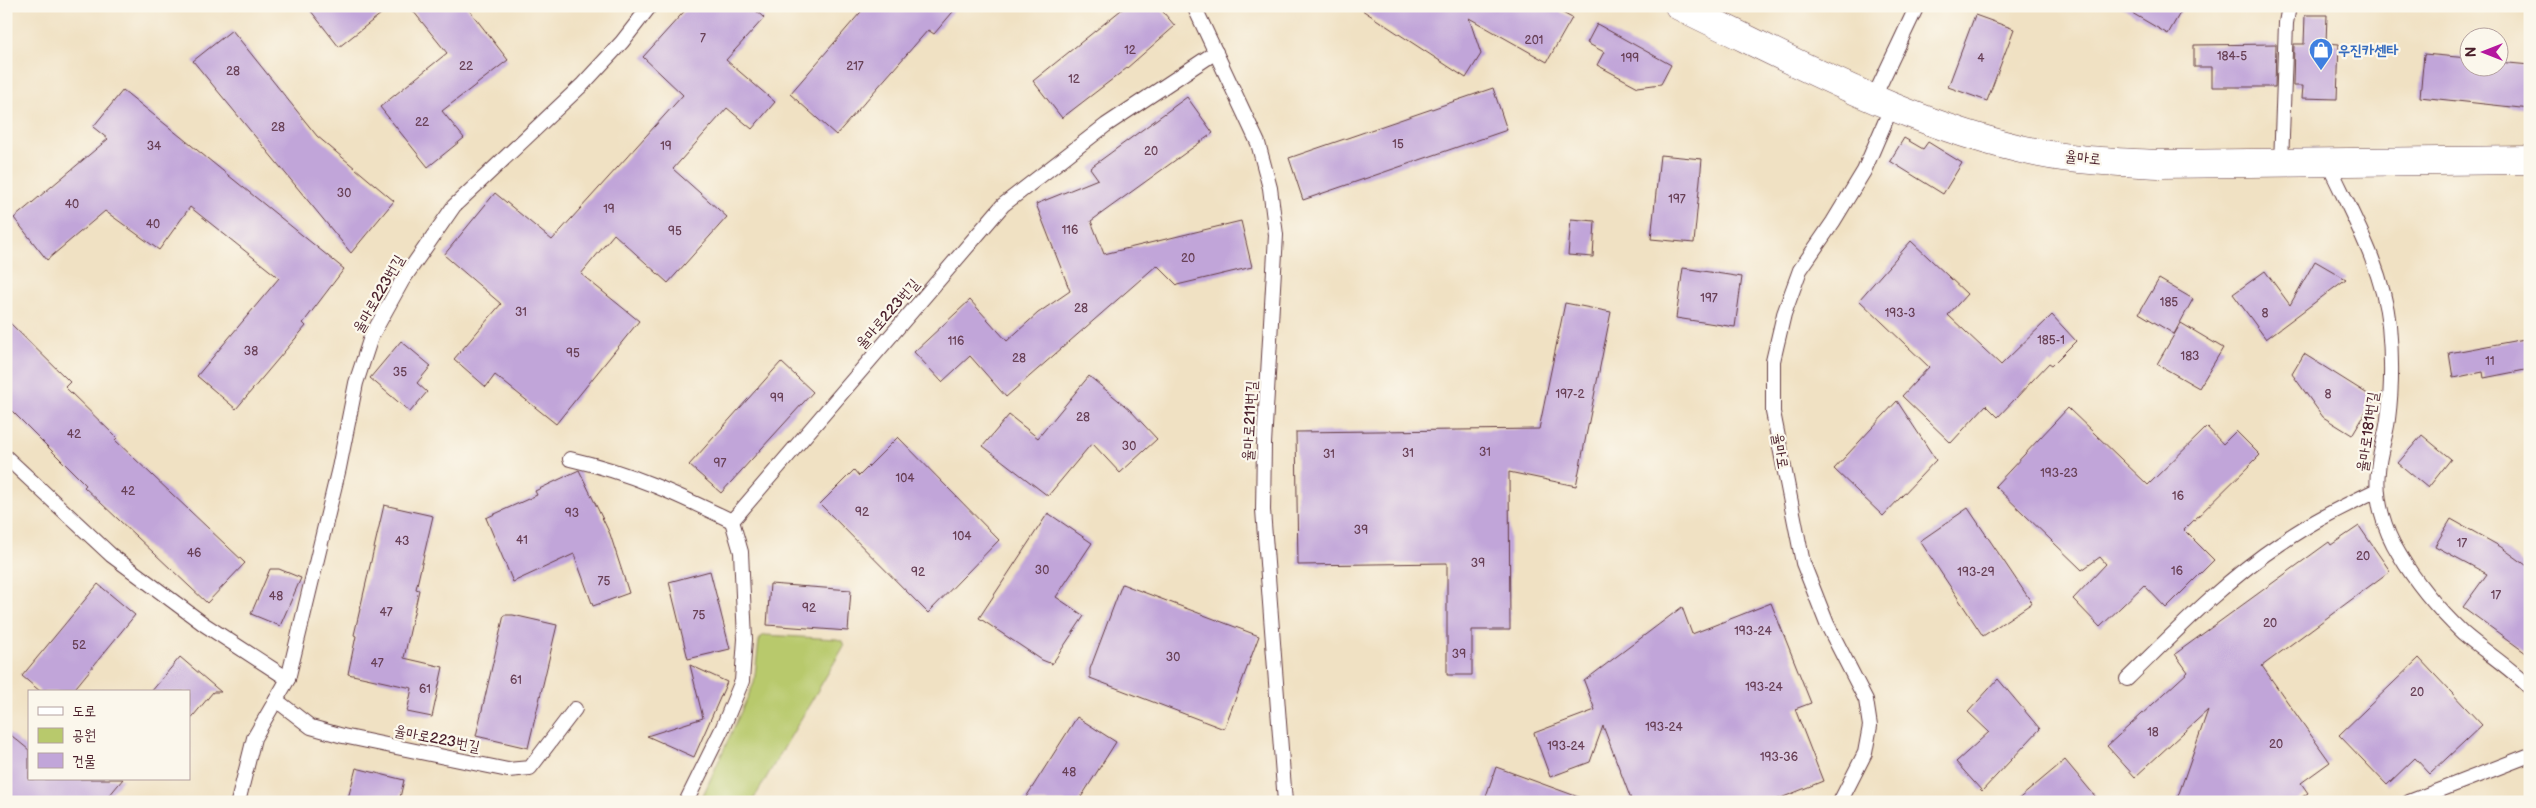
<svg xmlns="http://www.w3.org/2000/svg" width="2536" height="808" viewBox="0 0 2536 808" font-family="'Balsamiq Sans','Poor Story',sans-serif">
  <rect width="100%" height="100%" fill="#fbf7ec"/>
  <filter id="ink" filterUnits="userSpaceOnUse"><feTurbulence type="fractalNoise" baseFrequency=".02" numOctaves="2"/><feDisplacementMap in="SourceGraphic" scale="10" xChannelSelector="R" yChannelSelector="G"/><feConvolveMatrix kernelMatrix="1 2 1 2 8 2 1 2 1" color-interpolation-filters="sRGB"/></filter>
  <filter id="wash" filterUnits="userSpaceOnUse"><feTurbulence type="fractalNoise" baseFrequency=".0096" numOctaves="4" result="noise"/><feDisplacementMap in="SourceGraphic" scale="20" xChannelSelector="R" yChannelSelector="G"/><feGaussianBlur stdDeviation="1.12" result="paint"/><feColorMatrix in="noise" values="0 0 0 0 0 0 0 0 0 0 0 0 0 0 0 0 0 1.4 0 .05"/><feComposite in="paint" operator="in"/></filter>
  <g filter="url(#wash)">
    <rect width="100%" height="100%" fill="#f0e1c3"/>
    <path fill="#b8c96c" stroke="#81744c" d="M765 635 837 639 842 641 844 646 752 802H700L754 683 759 641 761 637Z"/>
    <g id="blocks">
      <g fill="#c1a5d9">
        <path d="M307 6H391L339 47Z"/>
        <path d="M409 6H466L508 60 442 111 464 138 428 167 380 107 447 53Z"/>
        <path d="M689 6H751L764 18 726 60 775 102 752 129 727 108 673 169 727 217 668 283 614 234 581 274 639 321 556 424 495 375 486 387 454 359 501 304 444 255 495 193 552 240 683 95 643 57Z"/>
        <path d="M866 6H958L934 34 928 30 836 135 790 94Z"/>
        <path d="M1126 6H1158L1175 26 1127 68 1062 118 1033 81Z"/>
        <path d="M1356 6H1550L1572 18 1547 62 1469 18 1481 54 1466 78Z"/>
        <path d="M2120 6H2184L2168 34Z"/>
        <path d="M1975 15 2014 29 1987 101 1948 87Z"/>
        <path d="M2305 15H2327L2326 43 2339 44 2337 99 2302 98 2303 86H2293L2294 44H2304Z"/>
        <path d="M1597 24 1671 65 1661 84 1638 87 1597 65 1604 52 1587 43Z"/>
        <path d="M232 30 317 136 394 201 351 253 193 61Z"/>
        <path d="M2276 44 2275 87H2212V67H2194V45Z"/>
        <path d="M2424 54 2468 58V68H2498V62L2530 65V109L2420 97Z"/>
        <path d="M1493 88 1507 130 1303 200 1289 158Z"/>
        <path d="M123 90 344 269 303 323 306 326 236 409 197 376 279 278 190 207 159 250 105 211 47 260 14 218 108 139 93 127Z"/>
        <path d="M1187 97 1213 133 1091 221 1104 254 1241 221 1252 267 1177 285 1157 265 1006 397 970 356 942 382 914 352 970 300 1007 341 1038 313 1070 291 1036 204 1098 179 1090 168Z"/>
        <path d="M1904 138 1923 149 1928 142 1962 163 1943 194 1890 161Z"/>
        <path d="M1660 155 1702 159 1694 243 1651 239Z"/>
        <path d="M1571 219 1595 221 1593 257 1568 255Z"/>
        <path d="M1911 241 1967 294 1948 315 2001 365 2052 315 2076 341 2052 365 2049 363 1998 417 1986 405 1951 443 1902 396 1929 367 1859 300Z"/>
        <path d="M2315 261 2346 279 2266 339 2233 294 2265 271 2290 305Z"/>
        <path d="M1683 268 1742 277 1735 327 1676 318Z"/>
        <path d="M2159 279 2193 299 2174 334 2139 313Z"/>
        <path d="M1565 303 1611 312 1576 486 1509 472 1510 630H1472V675H1447V563L1298 565 1296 432 1539 429Z"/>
        <path d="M6 319 70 382 65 387 117 438 115 440 245 563 207 603 84 487 86 485 6 405Z"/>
        <path d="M2181 323 2223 348 2199 388 2157 364Z"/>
        <path d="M2530 338V369L2484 378 2483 372 2453 378 2449 353Z"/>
        <path d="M401 341 431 366 417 383 427 392 410 412 370 378Z"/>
        <path d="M2304 354 2374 398 2352 435 2323 417 2292 374Z"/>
        <path d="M781 362 813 392 721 493 689 465Z"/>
        <path d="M1089 376 1130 410 1157 439 1120 473 1092 443 1048 496 983 446 1009 415 1038 438Z"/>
        <path d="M1897 401 1936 460 1883 516 1834 469Z"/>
        <path d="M2068 408 2148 485 2207 427 2223 444 2236 431 2260 455 2184 530 2214 560 2166 608 2144 585 2100 627 2073 599 2106 564 2100 557 2082 570 1995 486Z"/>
        <path d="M2422 435 2451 459 2428 488 2398 463Z"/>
        <path d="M898 437 999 540 928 613 820 504 854 470 859 476Z"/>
        <path d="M579 470 610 534 629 593 593 606 574 554 513 582 486 518 537 495 535 491Z"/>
        <path d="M384 505 433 516 416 589 419 590 404 658 443 667 432 717 407 712 412 688 348 674 356 636 354 635Z"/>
        <path d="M1968 508 2032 603 1983 636 1920 541Z"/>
        <path d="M1048 513 1092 543 1056 597 1084 616 1052 664 1042 660 979 618Z"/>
        <path d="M2451 519 2501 547 2530 568V656L2463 607 2487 574 2435 546Z"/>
        <path d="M2359 526 2390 571 2262 666 2330 762 2301 783 2308 793 2295 802H2176L2208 710 2135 777 2107 746 2188 672 2175 654 2329 542 2331 545Z"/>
        <path d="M270 569H279L301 578 280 626 251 614Z"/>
        <path d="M710 571 730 649 688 659 669 582Z"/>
        <path d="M98 584 135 615 72 692H41L22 676Z"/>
        <path d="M770 584 851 590 848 631 767 625Z"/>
        <path d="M1122 584 1259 636 1224 729 1090 678V669Z"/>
        <path d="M1771 603 1811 703 1795 709 1823 781 1771 802H1632L1603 726 1590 762 1550 777 1534 733 1595 710 1584 681 1682 607 1692 634Z"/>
        <path d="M504 615H513L557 625 528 748 476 736Z"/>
        <path d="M180 657 221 692H213L189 721V692H151Z"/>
        <path d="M2419 658 2482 725 2430 774 2415 758 2387 785 2339 735Z"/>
        <path d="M690 665 727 682 694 757 647 736 703 718Z"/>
        <path d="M1998 679 2040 729 1982 791 1956 762 1989 732 1968 712Z"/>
        <path d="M1077 717 1116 742 1078 802H1023Z"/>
        <path d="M6 731 29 750V779H123L104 802H16L6 793Z"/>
        <path d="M2065 760 2100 802H2015Z"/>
        <path d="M1496 767 1584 799 1583 802H1484Z"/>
        <path d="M356 768 404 780 399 802H347Z"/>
      </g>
    </g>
  </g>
  <g filter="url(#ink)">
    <use href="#blocks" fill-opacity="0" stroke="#633c42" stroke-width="1"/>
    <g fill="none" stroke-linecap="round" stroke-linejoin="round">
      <defs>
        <g id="lane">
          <path d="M1194 6 1258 143 1270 188 1276 235 1264 444 1263 510 1285 802"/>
          <path d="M1873 99 1917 6"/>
          <path d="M2328 163C2352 215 2383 268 2389 325 2392 357 2392 388 2388 419 2386 437 2379 453 2378 471 2375 499 2384 530 2399 554 2416 583 2439 610 2463 633 2485 652 2510 667 2530 688"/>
          <path d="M2281 164 2286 23 2289 6"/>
          <path d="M6 457 111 555 205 625 288 679"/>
          <path d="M570 459C632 473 676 494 732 521"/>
          <path d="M2127 679C2176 631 2224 581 2281 543 2311 522 2344 506 2377 490"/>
          <path d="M276 700 311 727 343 736 508 770 530 768 575 709"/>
          <path d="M238 802 254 738 288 679 339 468 356 383 371 337 402 281 454 206 583 84 622 42 650 6"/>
          <path d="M686 802 723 727 742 681 745 639 741 552 732 521 1003 205 1106 125 1216 52"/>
          <path d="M1840 802 1865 753 1870 726 1866 700 1827 624 1803 563 1773 412V361L1784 314 1800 270 1833 222 1864 171 1892 106"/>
          <path d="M2409 802 2530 755"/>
        </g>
        <path id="secondary" d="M1679 6C1795 61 1911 127 2039 153 2078 161 2119 162 2159 164L2530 160"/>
      </defs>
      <use href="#lane" stroke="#633c42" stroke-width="16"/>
      <use href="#secondary" stroke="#633c42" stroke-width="29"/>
      <use href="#lane" stroke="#fff" stroke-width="14"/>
      <use href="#secondary" stroke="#fff" stroke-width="28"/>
    </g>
  </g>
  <defs>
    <symbol id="shop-pin" viewBox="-11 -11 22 30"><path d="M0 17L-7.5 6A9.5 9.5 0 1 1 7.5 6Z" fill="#3f7fe0" stroke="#fbf7ec"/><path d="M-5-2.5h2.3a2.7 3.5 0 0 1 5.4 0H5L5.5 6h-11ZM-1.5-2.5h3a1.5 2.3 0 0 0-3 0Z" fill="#fff"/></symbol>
  </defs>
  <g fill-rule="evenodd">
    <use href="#shop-pin" x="2307" y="36" width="28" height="38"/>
  </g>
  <g text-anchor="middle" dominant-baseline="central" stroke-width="4.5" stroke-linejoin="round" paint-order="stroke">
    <g font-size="12" fill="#684056">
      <text x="703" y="38">7</text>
      <text x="1534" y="40">201</text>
      <text x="1130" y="50">12</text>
      <text x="2232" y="56">184-5</text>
      <text x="1630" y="58">199</text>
      <text x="1981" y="58">4</text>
      <text x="466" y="66">22</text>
      <text x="855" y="66">217</text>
      <text x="233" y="71">28</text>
      <text x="1074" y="79">12</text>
      <text x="422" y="122">22</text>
      <text x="278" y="127">28</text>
      <text x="1398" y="144">15</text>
      <text x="154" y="146">34</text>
      <text x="666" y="146">19</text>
      <text x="1151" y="151">20</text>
      <text x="344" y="193">30</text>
      <text x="1677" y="199">197</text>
      <text x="72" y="204">40</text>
      <text x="609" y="209">19</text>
      <text x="153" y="224">40</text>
      <text x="1070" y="230">116</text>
      <text x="675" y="231">95</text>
      <text x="1188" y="258">20</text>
      <text x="1709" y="298">197</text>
      <text x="2169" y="302">185</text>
      <text x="1081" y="308">28</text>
      <text x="521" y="312">31</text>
      <text x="1900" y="313">193-3</text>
      <text x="2265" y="313">8</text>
      <text x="2051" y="340">185-1</text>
      <text x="956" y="341">116</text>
      <text x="251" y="351">38</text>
      <text x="573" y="353">95</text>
      <text x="2190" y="356">183</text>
      <text x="1019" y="358">28</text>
      <text x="2490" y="361">11</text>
      <text x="400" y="372">35</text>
      <text x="1570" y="394">197-2</text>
      <text x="2328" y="394">8</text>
      <text x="777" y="398">99</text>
      <text x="1083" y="417">28</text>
      <text x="74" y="434">42</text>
      <text x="1129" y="446">30</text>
      <text x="1485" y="452">31</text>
      <text x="1408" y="453">31</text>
      <text x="1329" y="454">31</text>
      <text x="720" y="463">97</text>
      <text x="2059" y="473">193-23</text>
      <text x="905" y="478">104</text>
      <text x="128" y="491">42</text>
      <text x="2178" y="496">16</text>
      <text x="862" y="512">92</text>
      <text x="572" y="513">93</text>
      <text x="1361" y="530">39</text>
      <text x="962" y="536">104</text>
      <text x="522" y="540">41</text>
      <text x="402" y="541">43</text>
      <text x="2462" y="543">17</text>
      <text x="194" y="553">46</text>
      <text x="2363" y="556">20</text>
      <text x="1478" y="563">39</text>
      <text x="1042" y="570">30</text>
      <text x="2177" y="571">16</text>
      <text x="918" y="572">92</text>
      <text x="1976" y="572">193-29</text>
      <text x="604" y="581">75</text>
      <text x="2496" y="595">17</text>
      <text x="276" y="596">48</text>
      <text x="809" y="608">92</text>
      <text x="386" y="612">47</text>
      <text x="699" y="615">75</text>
      <text x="2270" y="623">20</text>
      <text x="1753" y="631">193-24</text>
      <text x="79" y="645">52</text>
      <text x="1459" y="654">39</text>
      <text x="1173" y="657">30</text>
      <text x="377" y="663">47</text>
      <text x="516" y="680">61</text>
      <text x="1764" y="687">193-24</text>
      <text x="425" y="689">61</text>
      <text x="2417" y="692">20</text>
      <text x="1664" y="727">193-24</text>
      <text x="2153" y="732">18</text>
      <text x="2276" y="744">20</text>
      <text x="1566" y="746">193-24</text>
      <text x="1779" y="757">193-36</text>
      <text x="1069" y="772">48</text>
    </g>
    <g font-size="15" font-weight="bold" fill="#366cbe" stroke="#fbf7ec" text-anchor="start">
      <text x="2338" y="50">우진카센타</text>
    </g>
    <g font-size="15" fill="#4a1f2b" stroke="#fbf7ec">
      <text transform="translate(2083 158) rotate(6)">율마로</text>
      <text transform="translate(379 294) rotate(-60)">율마로223번길</text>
      <text transform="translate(888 314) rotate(-49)">율마로223번길</text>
      <text transform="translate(1250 421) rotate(-87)">율마로211번길</text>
      <text transform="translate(2368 432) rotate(-82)">율마로181번길</text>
      <text transform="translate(1780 451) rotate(80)">율마로</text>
      <text transform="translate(437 739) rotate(11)">율마로223번길</text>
    </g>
  </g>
  <rect width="2536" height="808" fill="none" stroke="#fbf7ec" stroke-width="25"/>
  <rect x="28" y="690" width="162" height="90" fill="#fbf7ec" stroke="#b4a19f"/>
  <rect x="38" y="707" width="25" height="8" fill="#ffffff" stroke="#b4a19f"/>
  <text x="72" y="716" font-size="15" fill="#4a1f2b">도로</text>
  <rect x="38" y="728" width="25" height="15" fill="#b8c96c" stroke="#b4a19f"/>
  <text x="72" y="740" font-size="15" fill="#4a1f2b">공원</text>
  <rect x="38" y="753" width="25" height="15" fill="#c1a5d9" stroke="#b4a19f"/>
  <text x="72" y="766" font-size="15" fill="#4a1f2b">건물</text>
  <g transform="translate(2484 52) rotate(270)"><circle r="24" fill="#fbf7ec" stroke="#b4a19f"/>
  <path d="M0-4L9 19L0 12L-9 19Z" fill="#b5179e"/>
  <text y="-8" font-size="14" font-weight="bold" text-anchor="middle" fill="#4a1f2b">N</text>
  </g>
</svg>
